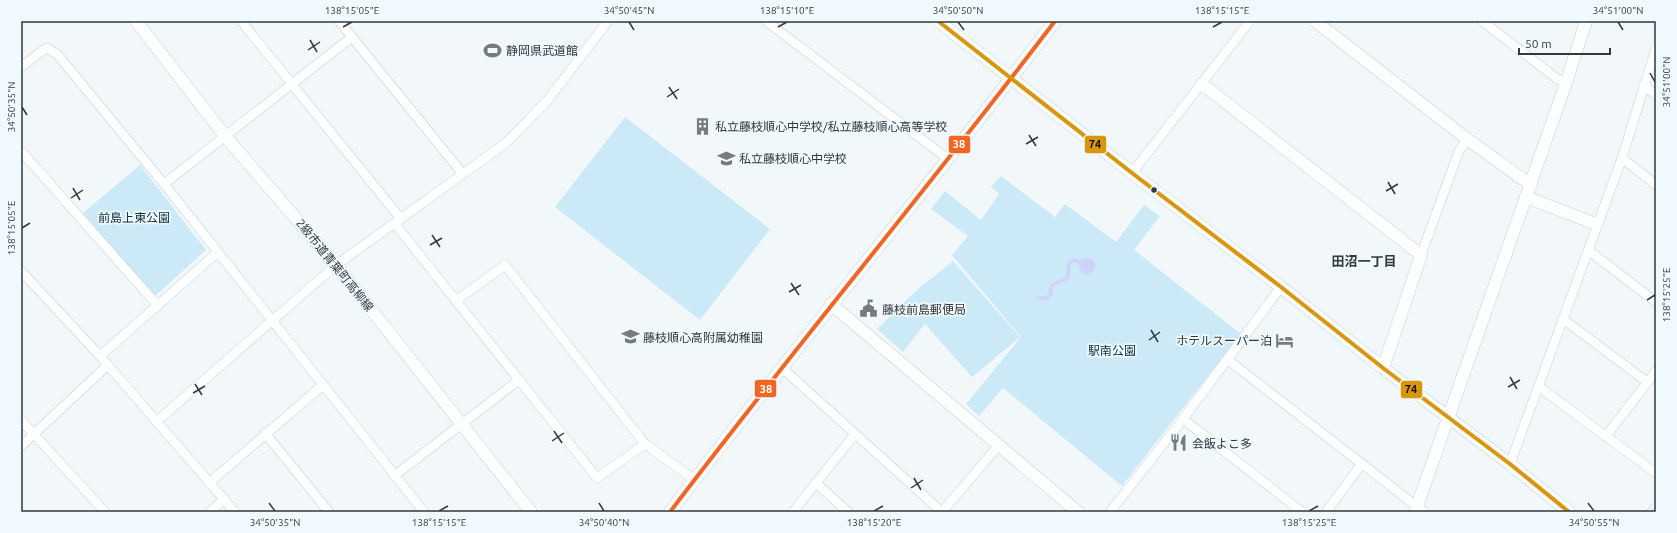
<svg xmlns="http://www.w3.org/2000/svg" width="1677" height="533" viewBox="0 0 1677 533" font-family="Ubuntu,'Noto Sans JP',sans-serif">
  <rect width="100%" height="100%" fill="#f2f8fa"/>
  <g fill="#cce9f8">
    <path d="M625 117 770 229 700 320 555 207Z"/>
    <path d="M140 165 206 250 154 297 83 213Z"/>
    <path d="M1001 176 1055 217 1065 204 1116 242 1144 205 1160 216 1134 250 1241 334 1122 486 1003 388 979 416 966 404 1021 337 952 255 968 236 931 209 945 191 981 220 999 194 991 187Z"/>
    <path d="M953 261 1020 337 972 377 925 324 903 352 877 329 918 289Z"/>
  </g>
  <circle fill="#cfd3f9" cx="1087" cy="266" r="8"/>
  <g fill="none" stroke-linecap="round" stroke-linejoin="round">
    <path stroke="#cfd3f9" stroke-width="3.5" d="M1038 298H1047L1051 294C1049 282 1058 283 1068 278L1069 263 1074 260 1080 262"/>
    <defs>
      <g id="minor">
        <path d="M241 21 401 219"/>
        <path d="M339 21 462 173"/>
        <path d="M766 21 948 159"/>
        <path d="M1482 21 1556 78 1566 83"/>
        <path d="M21 67 46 48 57 54 164 184 424 512"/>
        <path d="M1643 85 1656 95"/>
        <path d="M21 151 158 306"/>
        <path d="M1622 158 1656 185"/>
        <path d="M1132 173 1250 21"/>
        <path d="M164 184 352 37"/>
        <path d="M395 224 597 478 645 444"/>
        <path d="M1588 250 1656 302"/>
        <path d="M1421 255 1459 151 1467 139"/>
        <path d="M21 271 100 356 235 512"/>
        <path d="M457 300 505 265 645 444 695 480"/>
        <path d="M1563 319 1647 382"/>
        <path d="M100 356 218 252"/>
        <path d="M1228 360 1424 512"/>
        <path d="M781 367 942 512"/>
        <path d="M1539 387 1656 473"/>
        <path d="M1183 419 1302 512"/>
        <path d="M21 420 105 512"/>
        <path d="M156 422 336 265 506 143 547 101 608 21"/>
        <path d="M265 433 329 512"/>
        <path d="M1606 436 1656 371"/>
        <path d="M21 446 108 365"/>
        <path d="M1510 464 1622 158 1656 48"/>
        <path d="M394 476 519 380"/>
        <path d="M209 483 323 385"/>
        <path d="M816 483 848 512"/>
        <path d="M210 512 224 499"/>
        <path d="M793 512 855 434"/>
        <path d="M942 512 998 446"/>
        <path d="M1110 512 1183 419 1281 287"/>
        <path d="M1326 512 1361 465"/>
      </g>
      <g id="tertiary">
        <path d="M136 21 225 136 336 265 531 512"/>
        <path d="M938 21 1132 173 1281 287 1383 368 1510 464 1569 512"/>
        <path d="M1315 21 1467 139 1531 185"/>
        <path d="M1202 84 1421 255 1383 368"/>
        <path d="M1526 197 1596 224"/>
        <path d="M831 304 1078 512"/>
        <path d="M670 512C796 346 929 187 1055 21"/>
        <path d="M1415 512 1566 83 1586 21"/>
      </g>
      <path id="primary" d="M1655 512 1656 511"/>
    </defs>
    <use href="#minor" stroke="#cacfd2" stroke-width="10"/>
    <use href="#tertiary" stroke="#cacfd2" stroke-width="13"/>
    <use href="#primary" stroke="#d1d5d6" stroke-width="16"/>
    <use href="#minor" stroke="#fdfefe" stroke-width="9"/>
    <use href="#tertiary" stroke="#fdfefe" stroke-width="12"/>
    <use href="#primary" stroke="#eff3f7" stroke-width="15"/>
    <defs>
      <path id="bus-1" d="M670 512C796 346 929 187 1055 21"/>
      <path id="bus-2" d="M938 21 1132 173 1281 287 1383 368 1510 464 1569 512"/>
    </defs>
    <use href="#bus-1" stroke="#eff9fe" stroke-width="7"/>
    <use href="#bus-2" stroke="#eff9fe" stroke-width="7"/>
    <use href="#bus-1" stroke="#f26522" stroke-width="4"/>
    <use href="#bus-2" stroke="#da9609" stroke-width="4"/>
  </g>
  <path fill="none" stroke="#33383b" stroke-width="1.5" d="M629 22 634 30M958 22 964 30M1618 22 1623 30M343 27 352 22M778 27 787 22M1213 27 1222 22M310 40 317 52M308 50 320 42M1650 73 1655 82M669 87 677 99M667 97 679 89M22 107 27 115M1029 135 1036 146M1026 144 1038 137M1388 182 1395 194M73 188 80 200M1386 191 1398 184M71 198 83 190M22 228 30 223M432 235 440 247M430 245 442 238M791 283 799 295M789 292 801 285M1647 300 1655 295M1151 330 1158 342M1149 340 1160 332M1510 377 1517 389M195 384 202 395M1508 387 1520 380M193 393 205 386M554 431 562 443M552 441 564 433M914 478 921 490M911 488 923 480M269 503 275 511M599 503 604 511M1588 503 1594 511M439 511 448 506M874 511 883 506M1309 511 1318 506"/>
  <defs>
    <symbol id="stadium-bare" viewBox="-9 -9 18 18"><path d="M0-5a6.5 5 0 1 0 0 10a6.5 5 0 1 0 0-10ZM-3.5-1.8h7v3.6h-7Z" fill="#767b7e" stroke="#eff9fe" stroke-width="2.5" paint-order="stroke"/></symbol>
    <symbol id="building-bare" viewBox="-9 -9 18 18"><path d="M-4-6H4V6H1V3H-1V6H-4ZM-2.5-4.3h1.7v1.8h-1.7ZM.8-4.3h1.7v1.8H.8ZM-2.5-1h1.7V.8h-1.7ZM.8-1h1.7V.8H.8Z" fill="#767b7e" stroke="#eff9fe" stroke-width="2.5" paint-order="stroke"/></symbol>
    <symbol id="school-bare" viewBox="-9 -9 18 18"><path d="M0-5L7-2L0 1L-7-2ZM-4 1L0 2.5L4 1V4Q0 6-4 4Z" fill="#767b7e" stroke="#eff9fe" stroke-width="2.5" paint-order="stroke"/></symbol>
    <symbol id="civic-bare" viewBox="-9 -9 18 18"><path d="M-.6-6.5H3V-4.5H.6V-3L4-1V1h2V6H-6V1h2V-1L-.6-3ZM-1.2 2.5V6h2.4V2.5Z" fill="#767b7e" stroke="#eff9fe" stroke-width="2.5" paint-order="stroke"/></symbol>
    <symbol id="hotel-bare" viewBox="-9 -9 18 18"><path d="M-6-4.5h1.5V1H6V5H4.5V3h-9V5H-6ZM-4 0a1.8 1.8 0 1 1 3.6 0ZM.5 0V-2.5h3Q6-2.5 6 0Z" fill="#767b7e" stroke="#eff9fe" stroke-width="2.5" paint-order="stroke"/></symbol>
    <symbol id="restaurant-bare" viewBox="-9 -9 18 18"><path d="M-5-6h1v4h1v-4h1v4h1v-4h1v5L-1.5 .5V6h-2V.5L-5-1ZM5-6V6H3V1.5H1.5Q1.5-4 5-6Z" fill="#767b7e" stroke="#eff9fe" stroke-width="2.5" paint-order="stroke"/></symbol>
  </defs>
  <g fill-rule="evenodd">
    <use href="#stadium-bare" x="480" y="38" width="25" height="25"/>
    <use href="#building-bare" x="690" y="114" width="25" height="25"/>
    <use href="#school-bare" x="714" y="146" width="25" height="25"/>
    <use href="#civic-bare" x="856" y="296" width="25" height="25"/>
    <use href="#school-bare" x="618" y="324" width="25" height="25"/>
    <use href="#hotel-bare" x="1272" y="328" width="25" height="25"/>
    <use href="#restaurant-bare" x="1166" y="430" width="25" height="25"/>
  </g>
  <circle fill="#33383b" stroke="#eff9fe" stroke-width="1.5" cx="1154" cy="190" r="3.5"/>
  <g text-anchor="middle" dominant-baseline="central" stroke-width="3.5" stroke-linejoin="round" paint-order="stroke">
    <g font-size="12" fill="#33383b" stroke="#eff9fe" text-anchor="start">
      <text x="506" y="50">静岡県武道館</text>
      <text x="715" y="126">私立藤枝順心中学校/私立藤枝順心高等学校</text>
      <text x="739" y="158">私立藤枝順心中学校</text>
      <text x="882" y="309">藤枝前島郵便局</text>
      <text x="643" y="337">藤枝順心高附属幼稚園</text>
      <text x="1272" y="340" text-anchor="end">ホテルスーパー泊</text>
      <text x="1192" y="443">会飯よこ多</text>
    </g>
    <g font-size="12" fill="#092d3e" stroke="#eff9fe">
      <text x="134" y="217">前島上東公園</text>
      <text x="1112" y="350">駅南公園</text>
    </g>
    <g font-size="12" fill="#33383b" stroke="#eff9fe">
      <text transform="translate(335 265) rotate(51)">2級市道青葉町高柳線</text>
    </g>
    <g font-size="13" font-weight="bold" fill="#33383b" stroke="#eff9fe">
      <text x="1364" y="261">田沼一丁目</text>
    </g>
  </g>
  <g stroke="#eff9fe" stroke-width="1.5">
    <rect x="1084" y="135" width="23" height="19" rx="4" fill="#da9609"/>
    <rect x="948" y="135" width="23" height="19" rx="4" fill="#f26522"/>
    <rect x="754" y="379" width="23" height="19" rx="4" fill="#f26522"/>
    <rect x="1400" y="380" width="23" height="19" rx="4" fill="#da9609"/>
  </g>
  <g font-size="11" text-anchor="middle" font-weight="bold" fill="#fff">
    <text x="959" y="148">38</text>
    <text x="766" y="393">38</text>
  </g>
  <g font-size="11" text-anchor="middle" font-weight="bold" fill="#111">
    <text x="1095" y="148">74</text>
    <text x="1411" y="393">74</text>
  </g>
  <rect width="1677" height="533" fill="none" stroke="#eff9fe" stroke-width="44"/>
  <path d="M1519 48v6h91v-6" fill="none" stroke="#33383b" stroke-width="2"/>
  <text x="1525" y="48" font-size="12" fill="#33383b" stroke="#eff9fe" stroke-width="3" paint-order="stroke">50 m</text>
  <rect x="22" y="22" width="1633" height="489" fill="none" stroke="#33383b" stroke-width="1.5"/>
  <g font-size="10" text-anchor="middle" fill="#33383b">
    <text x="352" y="14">138°15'05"E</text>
    <text x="629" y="14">34°50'45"N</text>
    <text x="787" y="14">138°15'10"E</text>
    <text x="958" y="14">34°50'50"N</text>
    <text x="1222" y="14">138°15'15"E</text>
    <text x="1618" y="14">34°51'00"N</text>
    <text transform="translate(1666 82) rotate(-90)" y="4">34°51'00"N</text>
    <text transform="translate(11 107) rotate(-90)" y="4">34°50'35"N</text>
    <text transform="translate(11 228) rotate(-90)" y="4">138°15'05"E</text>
    <text transform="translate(1666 295) rotate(-90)" y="4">138°15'25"E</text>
    <text x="275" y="526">34°50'35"N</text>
    <text x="439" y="526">138°15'15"E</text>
    <text x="604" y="526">34°50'40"N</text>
    <text x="874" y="526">138°15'20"E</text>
    <text x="1309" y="526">138°15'25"E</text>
    <text x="1594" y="526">34°50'55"N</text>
  </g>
</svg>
